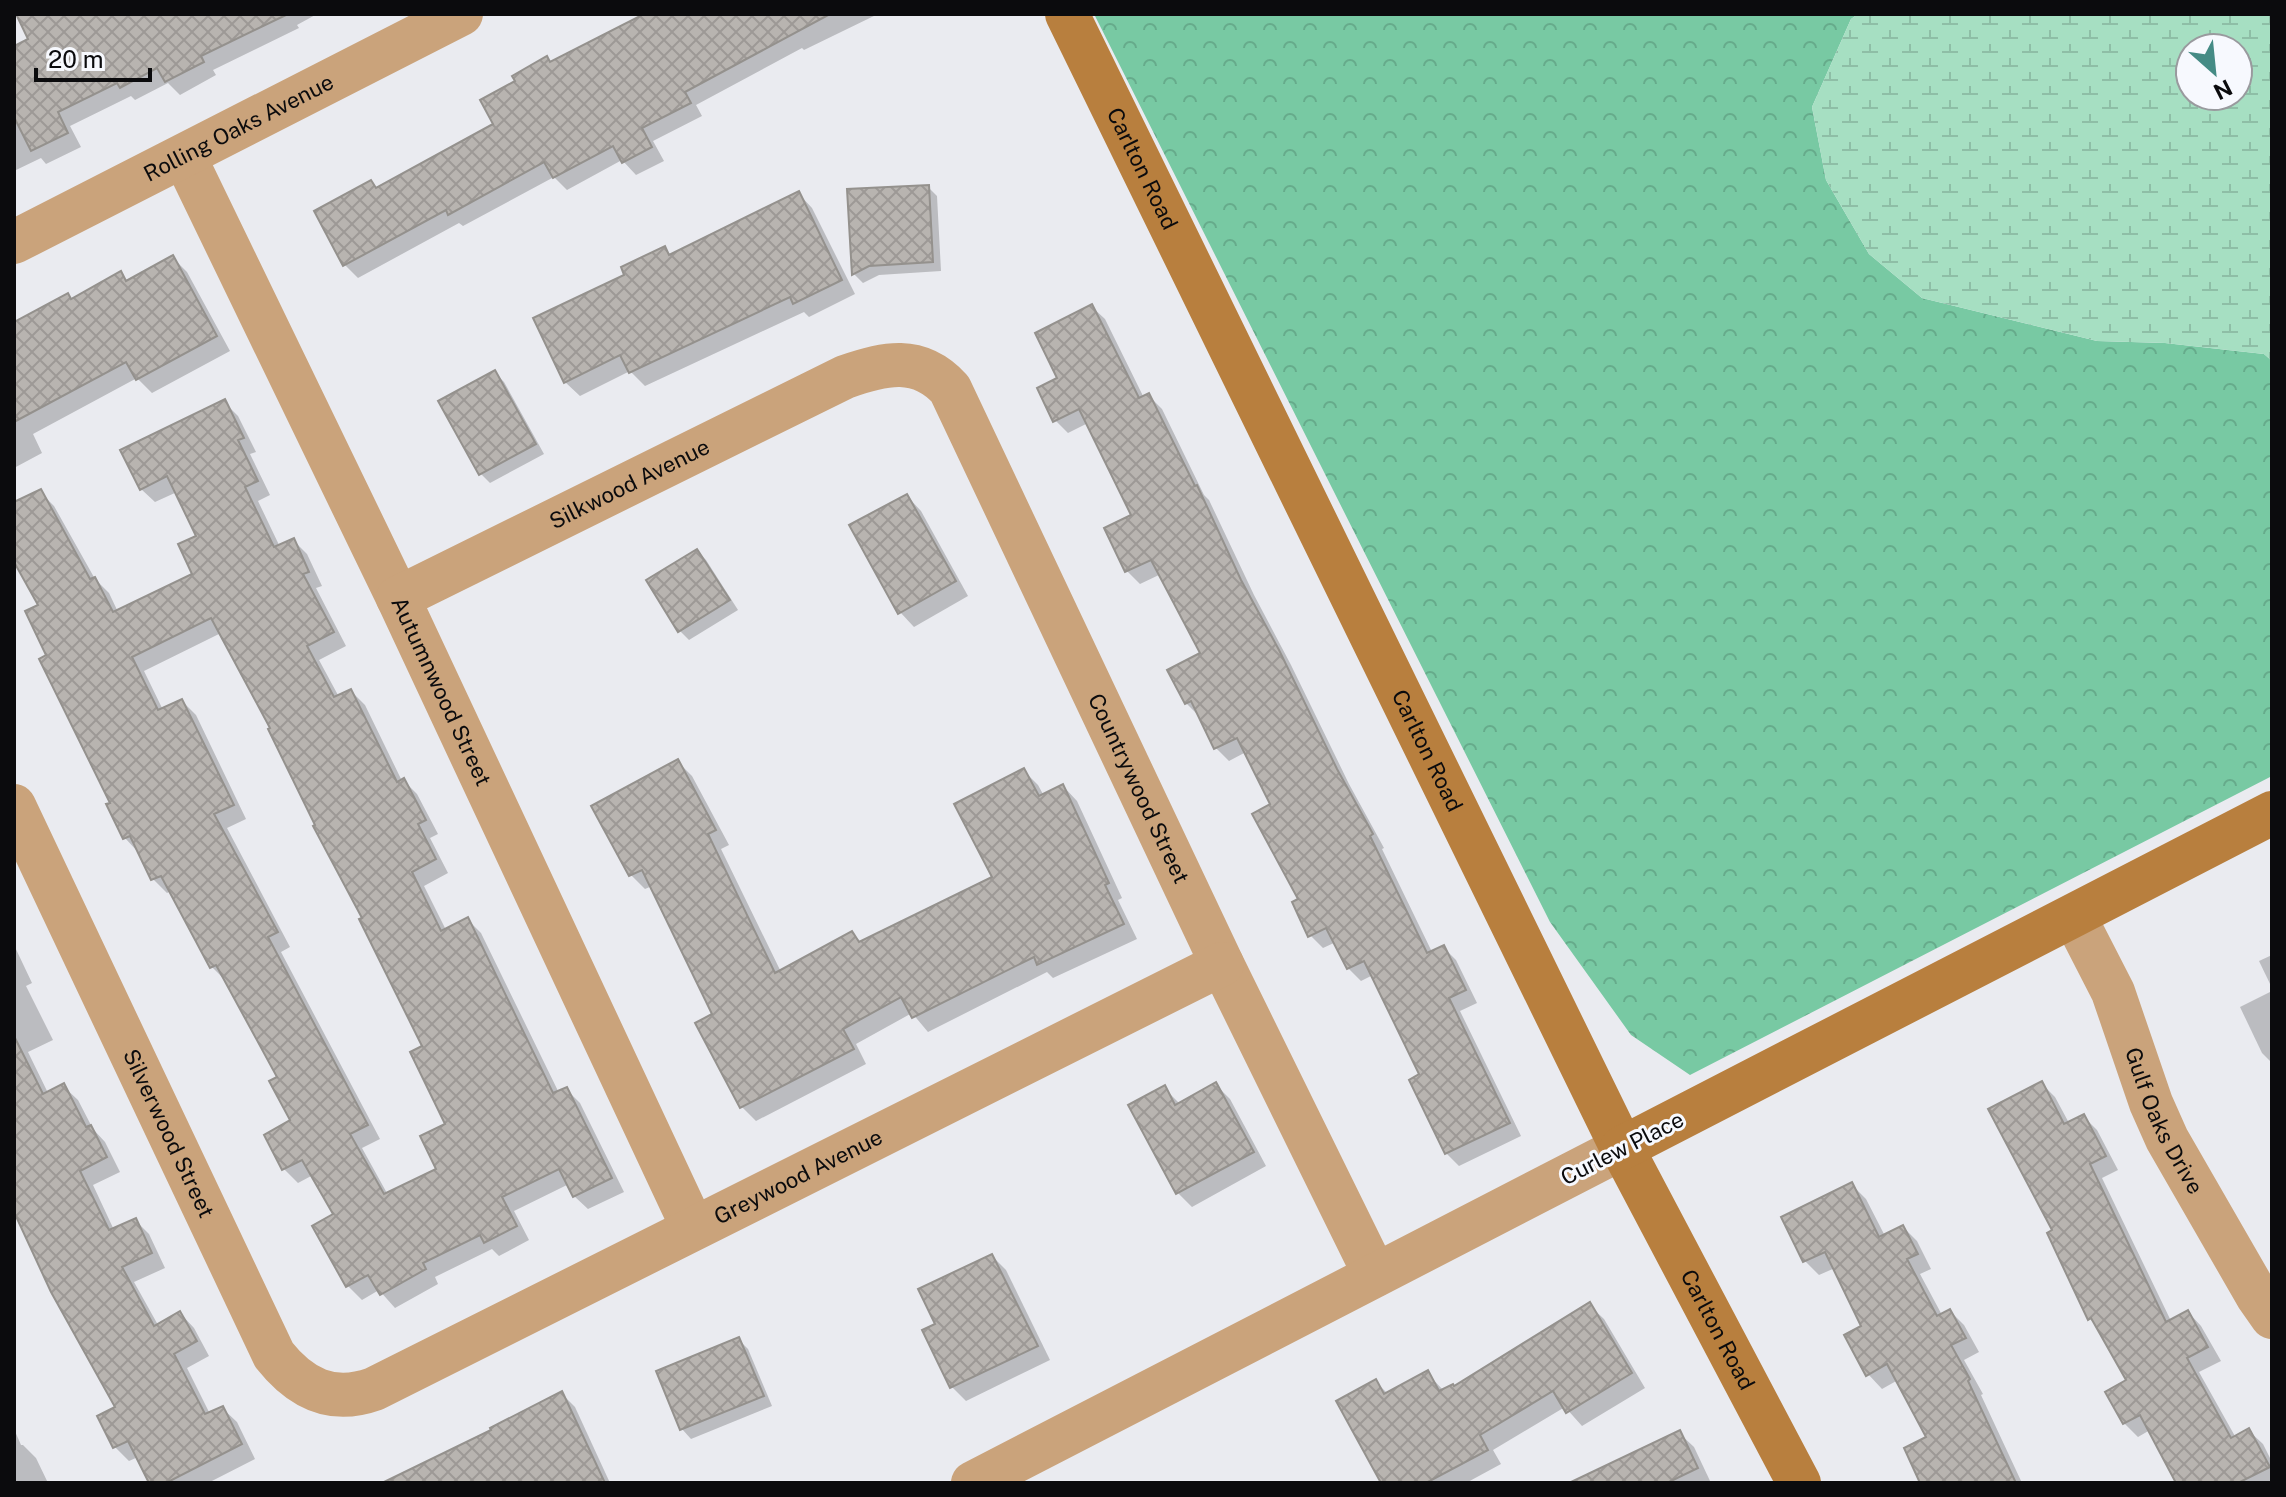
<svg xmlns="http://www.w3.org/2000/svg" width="2286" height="1497" viewBox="0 0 2286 1497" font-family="'Public Sans',sans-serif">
  <defs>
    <pattern id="forest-crowns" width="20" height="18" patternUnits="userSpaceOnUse" patternTransform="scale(2)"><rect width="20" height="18" fill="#78c9a3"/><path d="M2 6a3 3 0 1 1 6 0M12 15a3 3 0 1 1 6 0" fill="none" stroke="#66ab8b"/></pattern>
    <pattern id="wetland-marsh" width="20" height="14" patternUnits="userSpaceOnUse" patternTransform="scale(2)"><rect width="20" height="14" fill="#a6dfc2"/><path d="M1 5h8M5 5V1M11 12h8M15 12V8" fill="none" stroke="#8ebea6"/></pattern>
    <pattern id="building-cross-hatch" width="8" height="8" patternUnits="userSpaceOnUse" patternTransform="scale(2)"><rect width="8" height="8" fill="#b8b4b0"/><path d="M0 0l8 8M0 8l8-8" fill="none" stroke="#9d9996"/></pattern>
  </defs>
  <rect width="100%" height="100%" fill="#eaebf0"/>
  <path fill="url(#forest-crowns)" d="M1094 14H1858L1851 19 1812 107 1826 180 1869 254 1922 298 2097 341 2165 343 2264 354 2272 361V776L1690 1075 1631 1035 1550 922Z"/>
  <path fill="url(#wetland-marsh)" fill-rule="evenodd" d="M1858 14H2272V361L2264 354 2165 343 2097 341 1922 298 1869 254 1826 180 1812 107 1851 19ZM2190 48H2238V96H2190Z"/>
  <g fill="#0003" fill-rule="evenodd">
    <path d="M32 14H317L297 25 299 28 213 70 216 75 180 95 168 83 135 100 131 96 70 126 81 147 46 164 41 158 14 171V48L31 40Z"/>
    <path d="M648 14H878L804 50 802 48 696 105 702 116 653 141 664 161 636 175 622 160 567 190 554 177 463 226 459 223 358 278 345 265 371 182 378 189 495 125 552 64Z"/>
    <path d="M928 187 937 196 941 271 879 275 863 283 854 274Z"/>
    <path d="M798 193 812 208 855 294 809 317 804 312 645 386 630 371 580 396 565 382 627 276 664 248 672 256Z"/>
    <path d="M172 257 187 272 230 351 152 393 137 378 33 434 42 453 14 468V334L68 296 73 300 120 274 128 282Z"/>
    <path d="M1092 307 1105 319 1144 398 1149 396 1162 409 1204 495 1209 500 1254 595 1291 665 1349 784 1384 848 1382 849 1432 952 1443 947 1456 960 1477 1003 1460 1011 1521 1136 1459 1166 1446 1153 1422 1075 1373 975 1361 981 1348 968 1336 942 1323 948 1310 935 1273 805 1246 752 1229 761 1216 748 1199 716 1186 703 1202 654 1161 574 1140 584 1127 571 1134 516 1088 423 1068 433 1055 420 1060 379Z"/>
    <path d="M494 372 504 382 544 454 490 483 481 474Z"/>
    <path d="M224 402 238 416 256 452 250 454 270 495 258 501 280 547 293 540 307 554 322 586 316 588 346 646 319 660 339 697 351 691 365 705 402 781 403 780 417 794 438 834 430 838 448 873 424 886 446 930 467 919 481 933 559 1093 566 1089 580 1103 624 1192 588 1209 574 1196 569 1184 514 1211 529 1240 499 1256 492 1249 435 1277 438 1284 395 1308 379 1290 362 1300 348 1286 315 1227 336 1215 313 1175 298 1183 284 1169 266 1135 293 1121 279 1078 226 981 212 967 171 891 167 893 153 879 138 852 125 838 112 804 49 656 40 606 14 558V505L40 492 54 506 95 579 109 593 118 612 194 575 199 536 177 492 155 502 141 489ZM221 633 273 729 317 826 365 919 425 1047 447 1125 438 1170 388 1195 362 1148 380 1139 281 952 290 947 227 828 246 819 196 715 182 701 163 710 144 671Z"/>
    <path d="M907 496 921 511 968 596 914 627 900 612Z"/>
    <path d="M697 551 706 560 738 610 689 640 680 631 648 581Z"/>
    <path d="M677 761 692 776 729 845 721 849 781 972 852 933 862 943 994 878 1024 771 1038 785 1044 796 1063 786 1077 801 1122 898 1118 900 1137 939 1053 978 1047 972 928 1032 912 1013 856 1044 866 1064 756 1121 741 1106 715 1015 652 886 645 889 631 875Z"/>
    <path d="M14 945 32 983 26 986 53 1040 28 1052 48 1093 63 1086 78 1100 93 1129 105 1142 120 1172 93 1185 114 1230 135 1220 149 1234 165 1268 134 1282 158 1325 180 1313 194 1328 209 1356 187 1368 210 1414 222 1408 237 1422 255 1459 208 1483H151L138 1457 129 1461 115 1447 118 1408 14 1197Z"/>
    <path d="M2272 955V988L2259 961Z"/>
    <path d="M2272 991V1063L2262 1053 2240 1007Z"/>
    <path d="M2042 1084 2055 1097 2069 1123 2083 1116 2097 1130 2118 1170 2102 1178 2171 1321 2188 1312 2201 1326 2221 1361 2199 1372 2236 1438 2249 1431 2263 1444 2272 1462V1483H2177L2150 1430 2138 1437 2124 1423 2128 1380 2099 1328 2090 1319 2055 1231Z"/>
    <path d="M1216 1085 1230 1099 1266 1166 1192 1207 1178 1193 1164 1088 1180 1104Z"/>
    <path d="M1852 1185 1866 1199 1885 1236 1903 1227 1917 1241 1931 1269 1920 1274 1942 1315 1950 1311 1964 1325 1979 1352 1964 1360 1983 1394 1981 1395 2022 1483H1922L1929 1438 1898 1380 1882 1389 1868 1374 1864 1327 1835 1268 1819 1275 1805 1261Z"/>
    <path d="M992 1256 1006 1270 1050 1360 966 1401 952 1387 938 1325Z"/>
    <path d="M1589 1305 1604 1319 1645 1388 1582 1426 1565 1407 1493 1450 1501 1464 1466 1483H1383L1376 1382 1388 1394 1427 1373 1444 1391 1454 1388Z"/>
    <path d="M739 1340 748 1349 772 1406 691 1439 682 1429Z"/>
    <path d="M562 1394 575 1407 610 1483H425Z"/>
    <path d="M14 1429 21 1445H23L36 1458 48 1483H14Z"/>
    <path d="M1679 1433 1694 1447 1711 1483H1574Z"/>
  </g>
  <g fill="url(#building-cross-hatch)" stroke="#94918d" stroke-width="2" fill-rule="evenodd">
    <path d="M16 14H288L201 56 204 62 165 82 157 68 120 88 117 83 58 112 68 133 31 151 14 117V46L28 39Z"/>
    <path d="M644 14H830L685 92 691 103 642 128 652 147 622 163 613 146 553 178 544 162 448 215 446 210 343 266 314 211 371 180 376 188 493 124 480 100 515 81 512 76 547 56 550 62Z"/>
    <path d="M929 185 933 262 869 266 852 275 847 189Z"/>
    <path d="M799 191 842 280 793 304 790 297 629 373 620 355 564 383 533 318 624 275 621 267 665 246 669 255Z"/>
    <path d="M173 255 217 336 136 380 126 362 14 422V322L68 293 71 299 121 271 126 281Z"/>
    <path d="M1092 304 1139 398 1149 393 1195 486 1197 485 1241 580 1279 650 1337 769 1373 834 1370 836 1427 953 1444 945 1466 990 1449 998 1510 1123 1445 1154 1409 1080 1419 1074 1364 961 1347 969 1326 928 1308 937 1292 902 1298 899 1252 814 1270 804 1237 738 1214 749 1191 701 1185 704 1167 670 1200 653 1151 560 1125 572 1104 528 1131 515 1079 409 1053 422 1037 388 1057 378 1035 333Z"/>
    <path d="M495 370 536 444 479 475 438 401Z"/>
    <path d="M225 399 244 438 238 440 258 481 245 487 274 547 294 538 309 572 303 574 334 632 307 646 334 697 351 689 397 782 404 778 426 820 418 824 436 859 412 872 441 931 468 917 553 1093 567 1087 612 1178 573 1197 559 1169 502 1197 517 1226 484 1243 480 1235 423 1263 426 1269 380 1295 368 1275 346 1287 312 1226 333 1214 302 1160 282 1170 264 1135 290 1120 269 1081 277 1077 216 965 210 968 161 876 151 880 130 836 123 839 106 804 110 803 39 659 46 655 25 611 38 605 14 562V502L41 489 90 579 95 577 113 612 192 574 178 544 196 536 167 476 140 490 120 450ZM211 618 270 728 268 729 315 825 313 826 362 918 359 919 422 1046 410 1052 445 1124 420 1136 436 1169 384 1194 350 1134 368 1125 268 937 278 932 214 814 234 805 182 699 158 710 132 657Z"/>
    <path d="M907 494 956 581 898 614 849 525Z"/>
    <path d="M697 549 730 600 678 632 646 580Z"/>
    <path d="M678 759 716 830 708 834 775 973 852 931 859 942 992 877 954 804 1024 768 1039 796 1063 784 1109 883 1105 885 1124 924 1037 965 1034 957 912 1018 901 997 843 1029 854 1049 740 1108 695 1023 712 1014 642 870 629 876 591 806Z"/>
    <path d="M14 1036 43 1094 64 1083 86 1127 91 1125 107 1157 80 1171 109 1230 136 1218 152 1253 122 1267 154 1326 180 1311 197 1341 174 1354 205 1414 223 1406 242 1444 166 1483H149L128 1441 113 1448 97 1416 115 1407 51 1292 14 1212Z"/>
    <path d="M2042 1081 2064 1124 2084 1114 2106 1156 2090 1164 2166 1322 2188 1310 2208 1347 2187 1358 2231 1438 2249 1428 2270 1467 2238 1483H2176L2140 1415 2123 1424 2105 1392 2126 1380 2091 1318 2088 1320 2047 1233 2052 1230 1988 1109Z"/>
    <path d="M1216 1082 1254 1152 1176 1194 1128 1105 1165 1085 1175 1105Z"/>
    <path d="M1852 1182 1879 1237 1903 1225 1918 1254 1907 1259 1937 1316 1950 1309 1966 1338 1951 1345 1970 1379 1968 1381 2016 1483H1920L1904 1448 1926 1437 1887 1364 1866 1376 1844 1335 1861 1326 1825 1252 1803 1262 1781 1217Z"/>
    <path d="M992 1254 1038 1346 950 1388 922 1330 935 1324 918 1289Z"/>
    <path d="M1590 1302 1632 1373 1566 1413 1553 1391 1480 1435 1488 1450 1426 1483H1381L1336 1401 1376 1379 1384 1394 1428 1370 1439 1391 1453 1384 1454 1386Z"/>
    <path d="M739 1337 764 1396 680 1430 656 1371Z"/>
    <path d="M562 1391 605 1483H382L491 1430 490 1428Z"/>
    <path d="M1680 1430 1698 1468 1667 1483H1569Z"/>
  </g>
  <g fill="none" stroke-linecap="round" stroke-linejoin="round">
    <g stroke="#caa37b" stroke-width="44">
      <path id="s1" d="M184 156 398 598 693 1228"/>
      <path id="s2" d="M14 242 461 14"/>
      <path id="s3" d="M398 598 845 377C884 363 919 355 950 389L1222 964 1375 1275"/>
      <path id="s4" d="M14 806 274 1355C301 1389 332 1404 374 1389L1222 964"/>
      <path id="s5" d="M2074 916 2113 992 2151 1103 2167 1139 2258 1297 2272 1317"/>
      <path d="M973 1483 1622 1148"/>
    </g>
    <g stroke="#b87f3e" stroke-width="44">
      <path id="s6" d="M1067 14 1622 1148 1799 1483"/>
      <path d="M1622 1148 2272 813"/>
    </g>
  </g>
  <g text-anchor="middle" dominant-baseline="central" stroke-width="6" stroke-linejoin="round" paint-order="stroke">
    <g font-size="22" fill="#0b0b0d" stroke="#f7f9fe">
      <text stroke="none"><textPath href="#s2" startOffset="252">Rolling Oaks Avenue</textPath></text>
      <text stroke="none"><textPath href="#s6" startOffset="172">Carlton Road</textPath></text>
      <text stroke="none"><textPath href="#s3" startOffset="258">Silkwood Avenue</textPath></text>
      <text stroke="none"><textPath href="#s1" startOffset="594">Autumnwood Street</textPath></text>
      <text stroke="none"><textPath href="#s6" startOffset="820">Carlton Road</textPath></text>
      <text stroke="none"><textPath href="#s3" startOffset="1054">Countrywood Street</textPath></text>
      <text stroke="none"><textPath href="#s5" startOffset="224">Gulf Oaks Drive</textPath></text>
      <text stroke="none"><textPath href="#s4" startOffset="362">Silverwood Street</textPath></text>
      <text transform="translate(1622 1148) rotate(-27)">Curlew Place</text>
      <text stroke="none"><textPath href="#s4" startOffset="1196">Greywood Avenue</textPath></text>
      <text stroke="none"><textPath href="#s6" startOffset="1468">Carlton Road</textPath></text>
    </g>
  </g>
  <rect width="2286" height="1497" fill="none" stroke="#0b0b0d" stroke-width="32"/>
  <g transform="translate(2214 72) rotate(153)"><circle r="38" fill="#f7f9fe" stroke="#999a9e" stroke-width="2"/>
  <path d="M0-6L14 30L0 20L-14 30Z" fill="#458b85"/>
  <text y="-12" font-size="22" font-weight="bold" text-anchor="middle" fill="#0b0b0d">N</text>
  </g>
  <path d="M36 68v12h114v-12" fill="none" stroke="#0b0b0d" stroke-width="4"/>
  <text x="48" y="68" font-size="24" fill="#0b0b0d" stroke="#f7f9fe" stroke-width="6" paint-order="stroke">20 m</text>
</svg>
